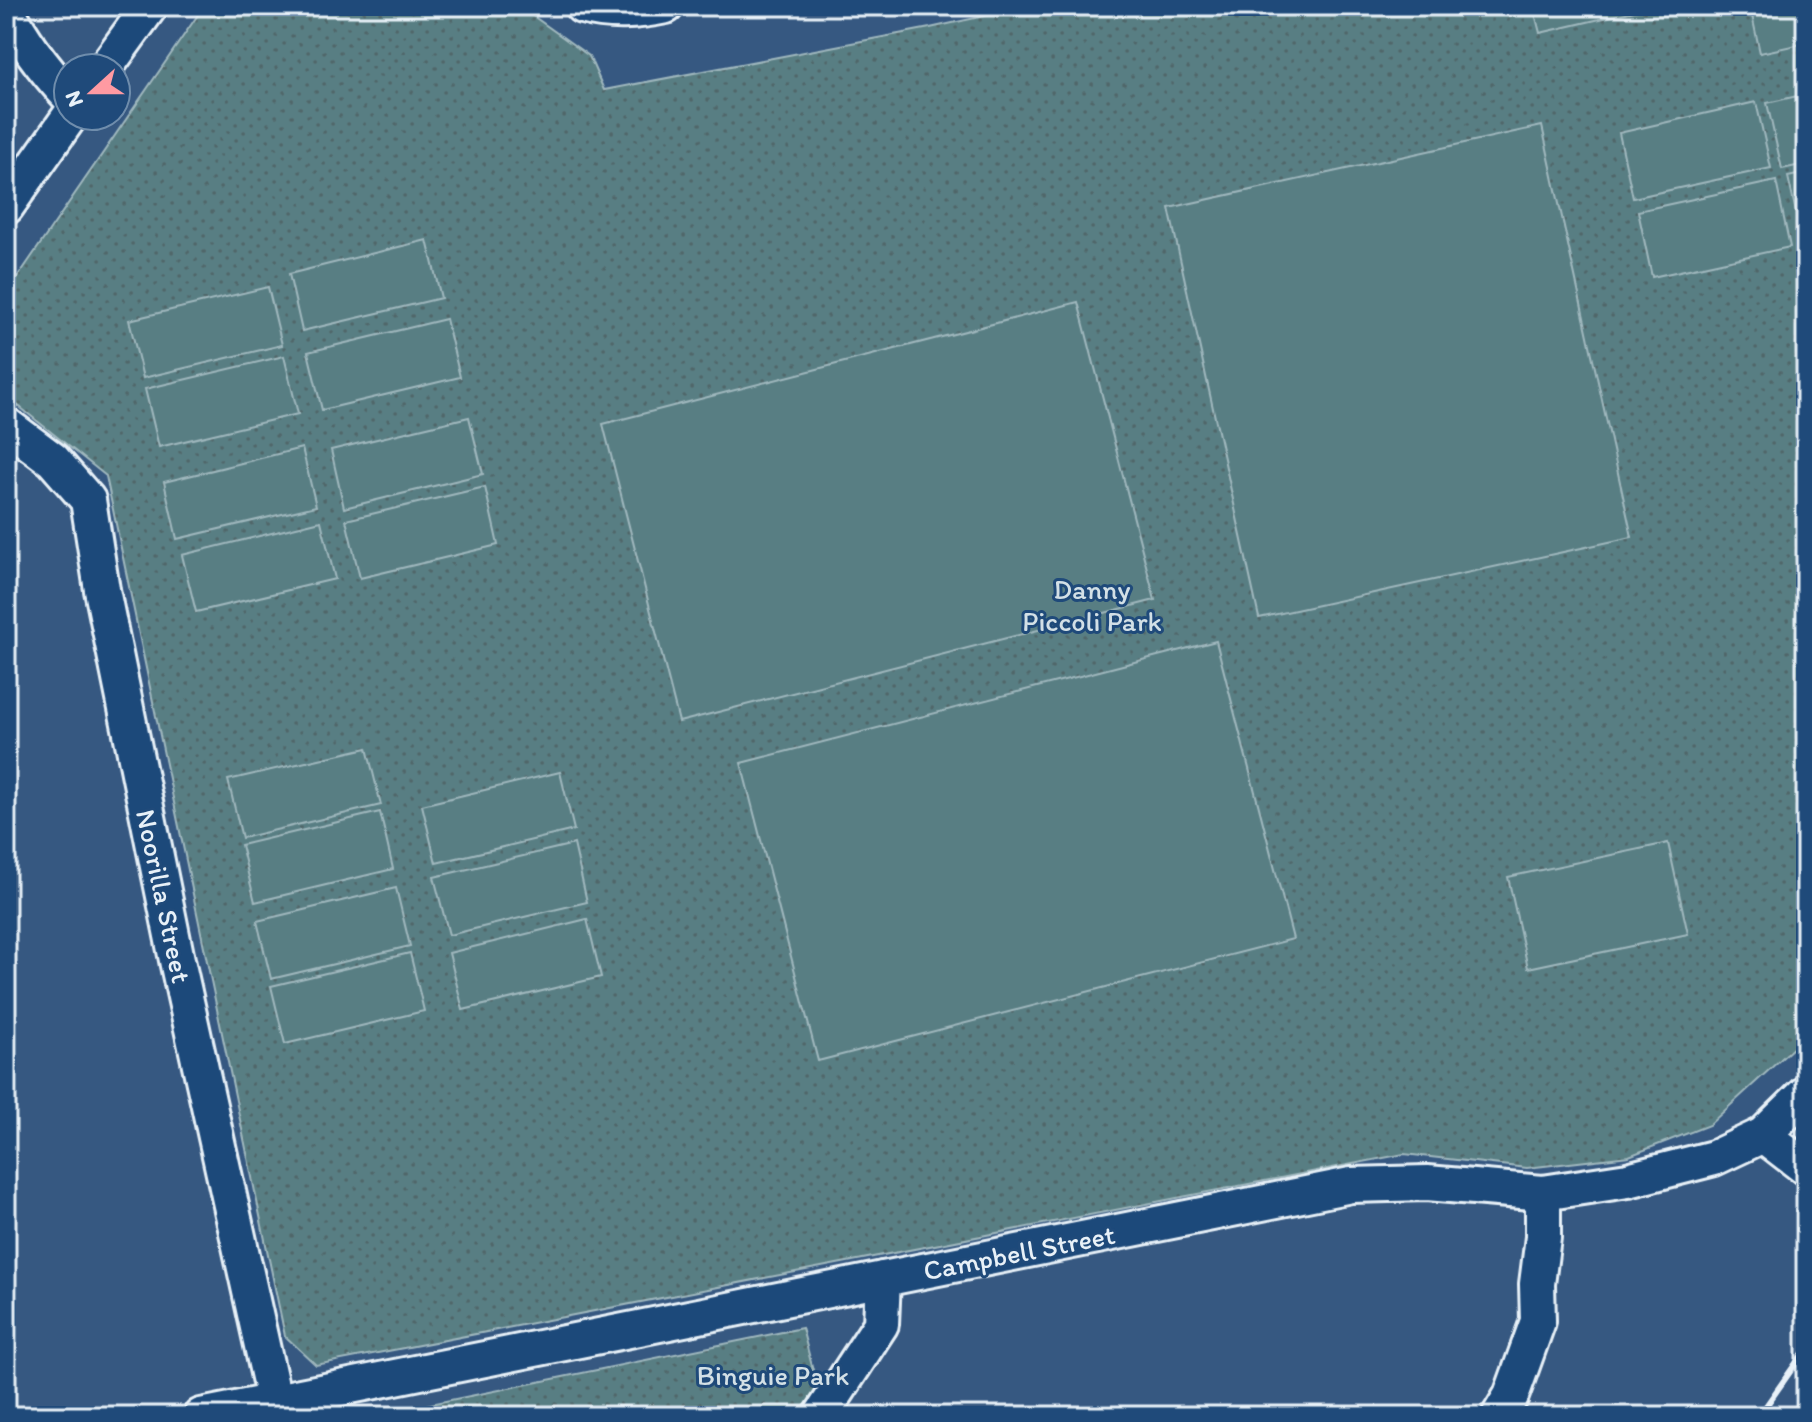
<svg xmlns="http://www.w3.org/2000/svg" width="1812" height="1422" viewBox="0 0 1812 1422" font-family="Itim,sans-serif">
  <defs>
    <pattern id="grass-dots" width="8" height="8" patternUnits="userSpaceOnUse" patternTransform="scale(2)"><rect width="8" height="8" fill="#597e83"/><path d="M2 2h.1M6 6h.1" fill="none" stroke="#506669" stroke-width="1.8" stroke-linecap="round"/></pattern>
  </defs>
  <rect width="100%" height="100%" fill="#365881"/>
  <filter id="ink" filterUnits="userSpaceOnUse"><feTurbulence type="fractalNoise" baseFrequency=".0125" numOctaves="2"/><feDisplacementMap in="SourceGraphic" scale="16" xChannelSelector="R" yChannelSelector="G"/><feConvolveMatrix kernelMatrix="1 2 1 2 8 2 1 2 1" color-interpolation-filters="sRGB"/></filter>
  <g filter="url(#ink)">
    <g fill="url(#grass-dots)" stroke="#a0b8be" stroke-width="2">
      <path d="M204 6H519L589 56 604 90 930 28 1029 6H1806V1036L1709 1125 1629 1156 1527 1168 1404 1154 316 1365 285 1336 106 476 6 396V294Z"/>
      <path d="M802 1328 818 1389 799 1416H372Z"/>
    </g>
    <g fill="#597e83" stroke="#a0b8be" stroke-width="2">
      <path d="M1533 6H1656L1540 33Z"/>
      <path d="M1750 6H1806V43L1760 53Z"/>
      <path d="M1806 94V164L1782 169 1767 103Z"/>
      <path d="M1756 102 1771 168 1633 198 1619 133Z"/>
      <path d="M1542 126 1632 537 1259 618 1169 208Z"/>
      <path d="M1806 173V242L1803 243 1788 177Z"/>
      <path d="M1776 181 1790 247 1652 277 1638 211Z"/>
      <path d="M427 240 441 298 302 331 289 274Z"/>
      <path d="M268 287 282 345 143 378 129 320Z"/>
      <path d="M1078 302 1155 600 679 722 603 424Z"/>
      <path d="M446 319 460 377 322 410 308 352Z"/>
      <path d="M284 356 298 414 159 447 145 389Z"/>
      <path d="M469 417 483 474 344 508 331 450Z"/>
      <path d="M302 448 316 506 177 539 164 482Z"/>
      <path d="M485 487 498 545 360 578 346 520Z"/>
      <path d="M321 521 335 579 196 612 182 555Z"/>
      <path d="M1216 641 1293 939 818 1061 741 763Z"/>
      <path d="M367 748 381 805 242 838 228 780Z"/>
      <path d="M560 772 574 830 436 863 422 805Z"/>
      <path d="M380 812 393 869 255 902 241 845Z"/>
      <path d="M1668 843 1688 934 1528 968 1508 877Z"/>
      <path d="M574 844 587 902 449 935 434 877Z"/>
      <path d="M396 888 410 946 271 979 257 921Z"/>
      <path d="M587 919 601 977 463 1010 449 953Z"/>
      <path d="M410 953 424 1011 285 1044 271 986Z"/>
    </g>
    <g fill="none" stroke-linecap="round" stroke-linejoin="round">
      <defs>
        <g id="minor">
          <path d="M582 6C611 14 637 12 666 6"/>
          <path d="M6 8C23 41 43 68 68 95"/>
          <path d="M105 68 150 6"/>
          <path d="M6 207 70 116"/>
          <path d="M6 425 53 460 88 500 102 590 178 965 274 1400"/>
          <path d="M1763 1135 1806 1168"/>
          <path d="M201 1416 1351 1185 1427 1183 1543 1193 1628 1180 1714 1158 1763 1135 1806 1093"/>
          <path d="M821 1416 881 1324 883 1279"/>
          <path d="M1499 1416 1511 1396 1538 1321 1537 1284 1543 1237V1193"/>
        </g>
      </defs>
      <use href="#minor" stroke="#e8f1f8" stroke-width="40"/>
      <use href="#minor" stroke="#1f4a7a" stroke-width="34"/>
      <path stroke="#e8f1f8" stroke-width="6" d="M1759 1416 1806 1349"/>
    </g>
  </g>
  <g text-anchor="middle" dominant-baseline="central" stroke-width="6" stroke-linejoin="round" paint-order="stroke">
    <g font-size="28" fill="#d3e0e6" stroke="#1f4a7a">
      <text x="1092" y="589">Danny<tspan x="1092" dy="32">Piccoli Park</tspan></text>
      <text x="773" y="1375">Binguie Park</text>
    </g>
    <g font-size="28" fill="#e8f1f8" stroke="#1f4a7a">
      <text transform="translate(164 896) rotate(78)">Noorilla Street</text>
      <text transform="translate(1019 1252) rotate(-11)">Campbell Street</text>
    </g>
  </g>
  <rect width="1812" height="1422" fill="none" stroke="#1f4a7a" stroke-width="32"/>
  <rect x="16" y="16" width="1780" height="1390" fill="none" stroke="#e8f1f8" stroke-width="3" filter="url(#ink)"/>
  <g transform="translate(92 92) rotate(249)"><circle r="38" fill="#1f4a7a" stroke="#6f8dac" stroke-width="2"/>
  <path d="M0-6L14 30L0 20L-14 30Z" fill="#ff9aa2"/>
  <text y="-12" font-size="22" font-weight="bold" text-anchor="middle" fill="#e8f1f8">N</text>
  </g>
</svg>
